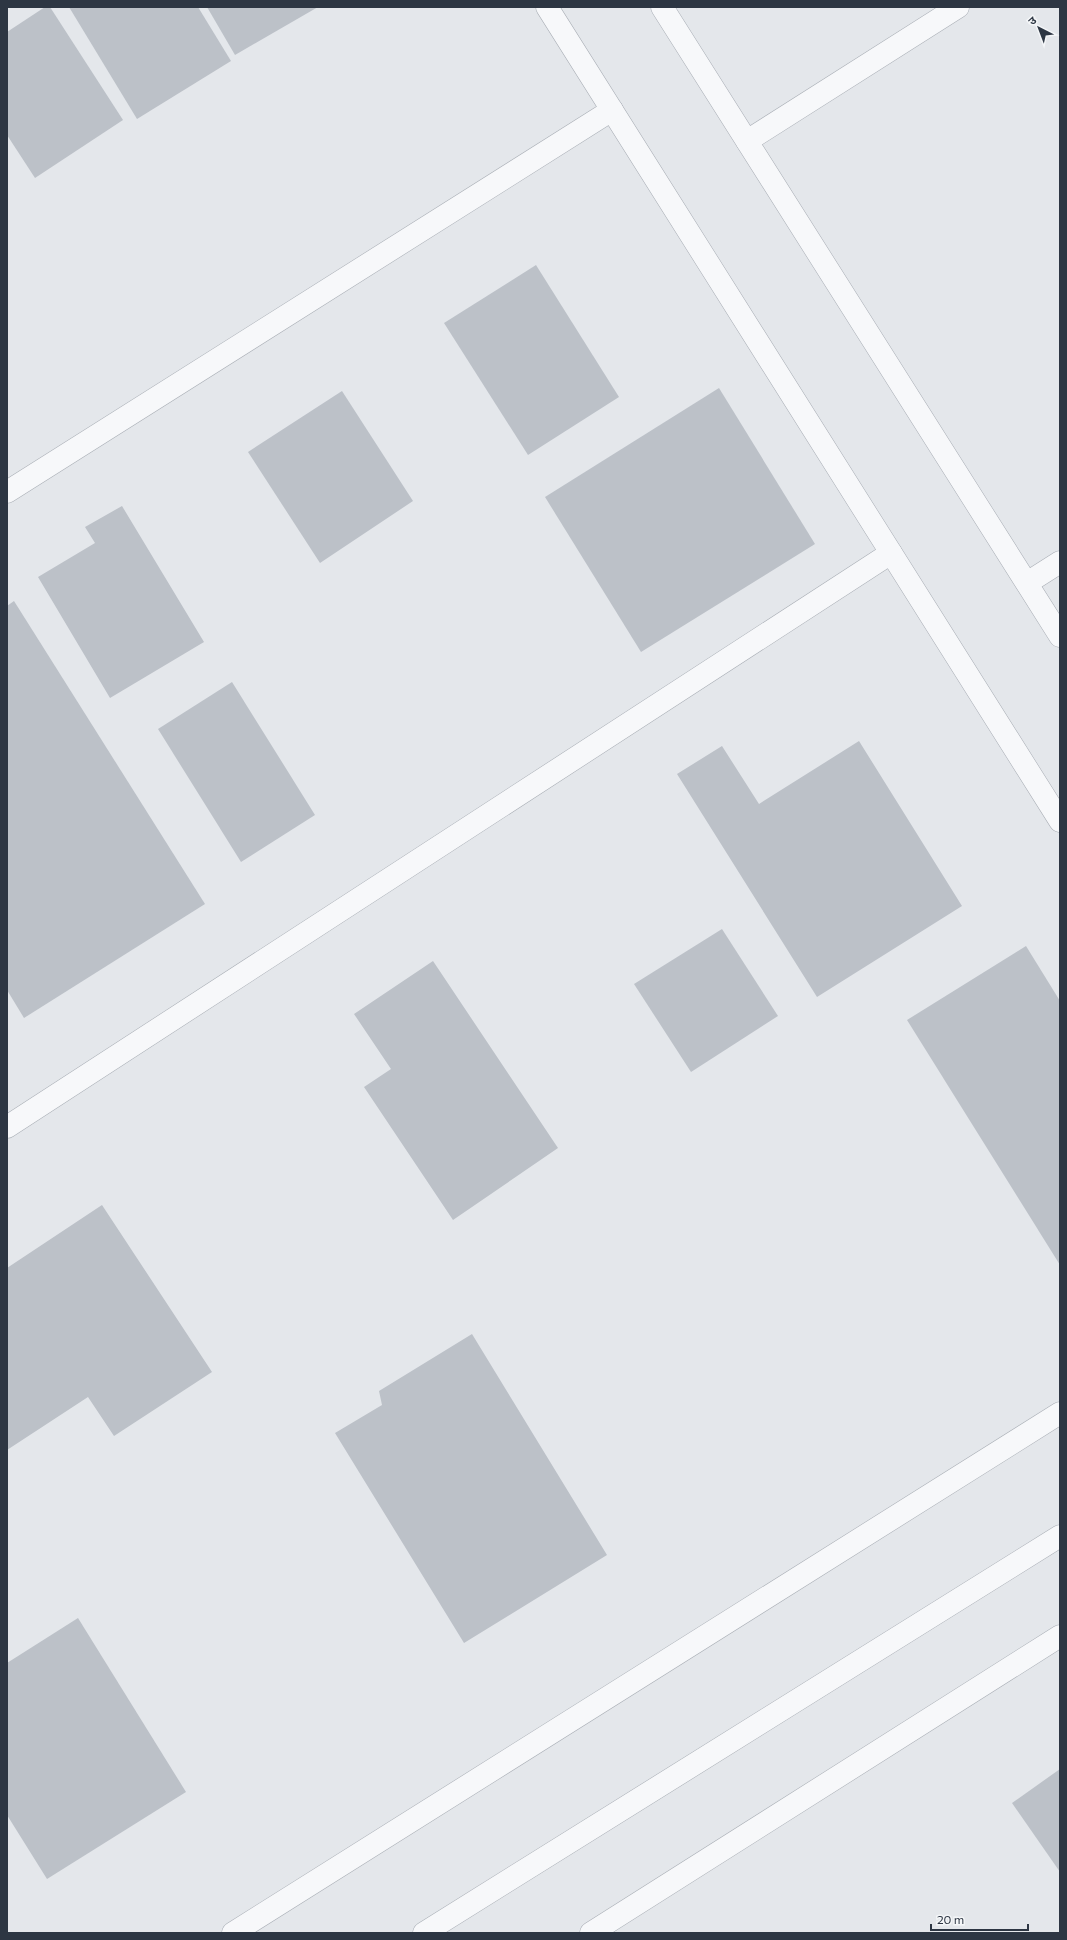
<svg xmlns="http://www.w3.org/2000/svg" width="1067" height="1940" viewBox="0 0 1067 1940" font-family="Commissioner,'Noto Sans Devanagari',sans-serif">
  <rect width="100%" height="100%" fill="#e4e7eb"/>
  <g fill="#bcc1c8">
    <path d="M45 7H50L123 120 35 178 7 135V32Z"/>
    <path d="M69 7H198L231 61 137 119Z"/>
    <path d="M207 7H318L235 55Z"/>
    <path d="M536 265 619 397 528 455 444 323Z"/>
    <path d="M719 388 815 544 641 652 545 497Z"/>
    <path d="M342 391 413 501 320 563 248 452Z"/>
    <path d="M122 506 204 642 110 698 38 577 95 543 85 527Z"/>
    <path d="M14 601 205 904 24 1018 7 990V606Z"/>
    <path d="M232 682 315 815 241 862 158 729Z"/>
    <path d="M859 741 962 906 817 997 677 774 722 746 759 804Z"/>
    <path d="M722 929 778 1016 691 1072 634 984Z"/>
    <path d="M1026 946 1060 1001V1265L907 1020Z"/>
    <path d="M433 961 558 1148 453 1220 364 1087 391 1069 354 1014Z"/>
    <path d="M102 1205 212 1372 114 1436 88 1397 7 1450V1268Z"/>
    <path d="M472 1334 607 1555 464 1643 335 1433 382 1405 379 1391Z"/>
    <path d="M78 1618 186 1792 47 1879 7 1815V1663Z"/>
    <path d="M1060 1769V1872L1012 1803Z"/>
  </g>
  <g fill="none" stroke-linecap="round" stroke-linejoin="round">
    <defs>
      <g id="minor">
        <path d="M547 7 1060 821"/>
        <path d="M662 7 1060 636"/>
        <path d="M747 141 958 7"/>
        <path d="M7 492 612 110"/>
        <path d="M1027 583 1060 562"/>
        <path d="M7 1127 891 553"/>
        <path d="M233 1933 1060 1413"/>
        <path d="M424 1933 1060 1536"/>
        <path d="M591 1933 1060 1636"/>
      </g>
    </defs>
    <use href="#minor" stroke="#a9aeb5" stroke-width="23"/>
    <use href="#minor" stroke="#f7f8fa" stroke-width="22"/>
  </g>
  <rect width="1067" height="1940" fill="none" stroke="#2d3643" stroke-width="16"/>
  <g transform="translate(1039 28) rotate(318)" stroke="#f4f6f8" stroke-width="3" paint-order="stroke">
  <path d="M0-3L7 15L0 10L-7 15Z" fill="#2d3643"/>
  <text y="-6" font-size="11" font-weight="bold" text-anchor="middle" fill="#2d3643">उ</text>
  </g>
  <path d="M931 1924v6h97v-6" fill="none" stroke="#2d3643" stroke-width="2"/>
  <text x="937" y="1924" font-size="12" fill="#2d3643" stroke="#f4f6f8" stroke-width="3" paint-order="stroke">20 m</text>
</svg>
